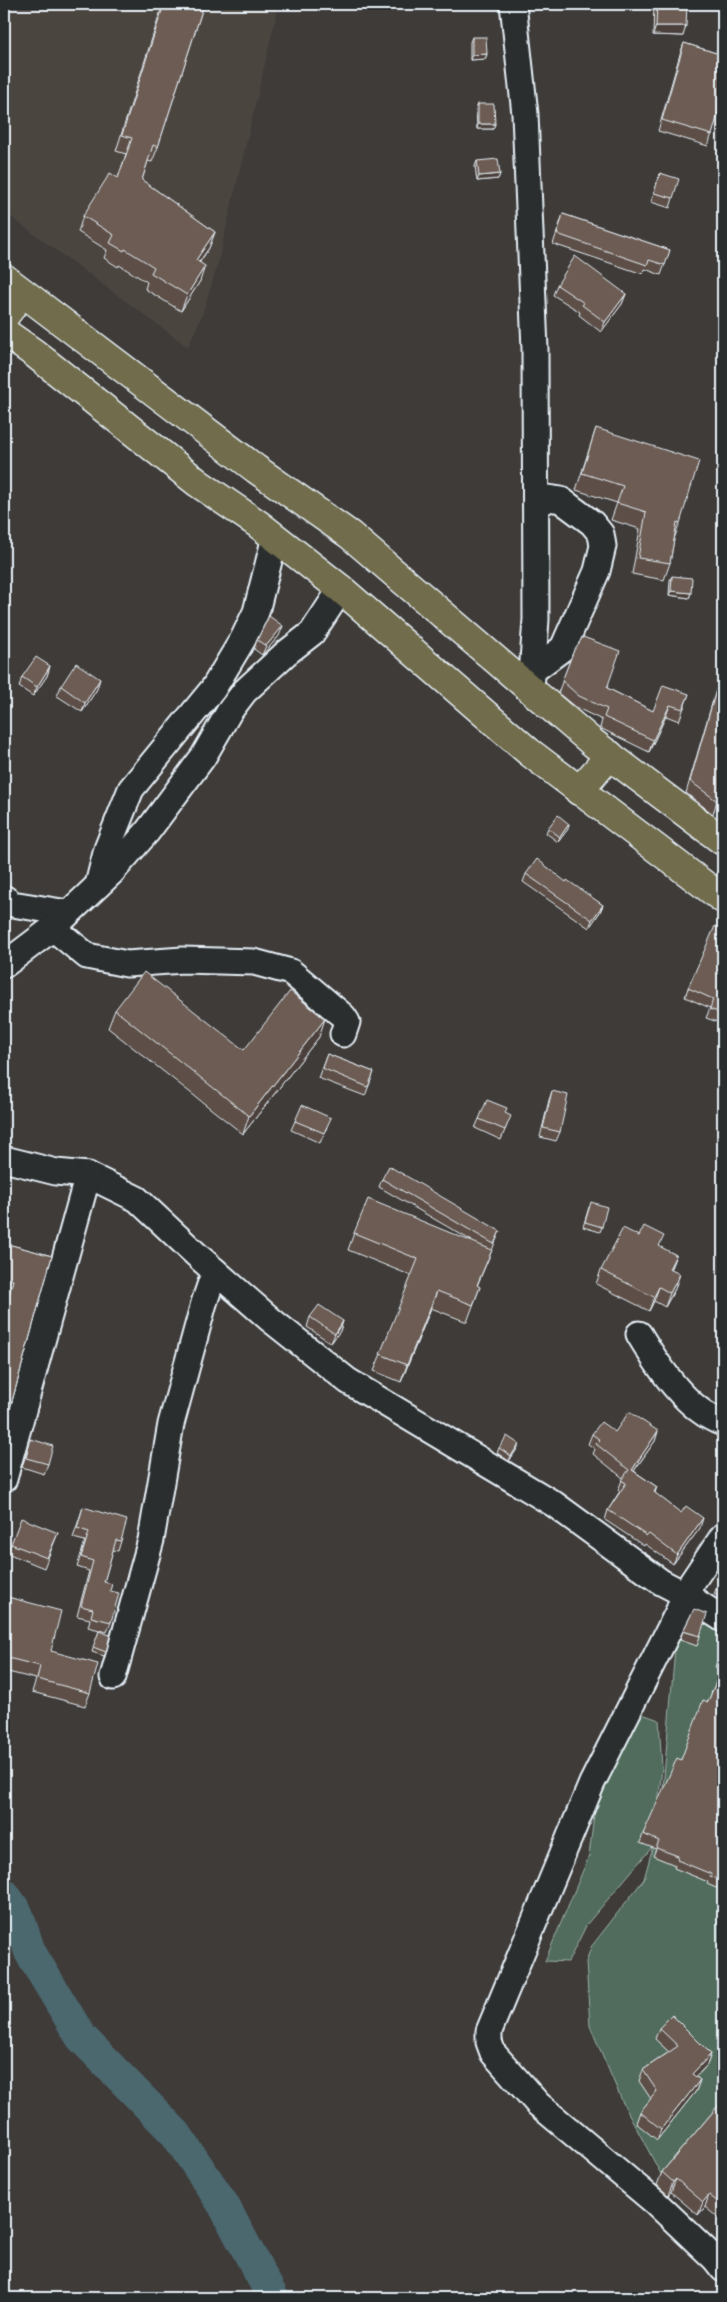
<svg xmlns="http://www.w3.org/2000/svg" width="727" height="2302" viewBox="0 0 727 2302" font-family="Delius,sans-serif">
  <rect width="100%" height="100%" fill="#3e3b39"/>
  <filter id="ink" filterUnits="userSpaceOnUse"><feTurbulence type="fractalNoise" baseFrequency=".02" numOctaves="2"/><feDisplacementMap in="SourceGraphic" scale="10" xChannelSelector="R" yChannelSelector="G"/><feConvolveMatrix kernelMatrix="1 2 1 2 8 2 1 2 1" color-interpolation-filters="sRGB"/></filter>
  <g filter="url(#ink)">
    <path fill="#4c4541" d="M4 4H279L218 263 202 315 188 347 4 212Z"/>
    <path fill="#516c5b" stroke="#9caeaa" d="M686 1600 723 1623V2103L662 2176 623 2103 590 2026 586 1962 591 1947 644 1879 653 1846 587 1924 568 1962 545 1961 589 1856 595 1807 634 1711 659 1720 662 1768 654 1842 660 1823 678 1614Z"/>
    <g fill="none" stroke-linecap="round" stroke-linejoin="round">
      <path stroke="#4b676e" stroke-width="32" d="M4 1894 17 1913 30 1952 81 2037 176 2134 223 2204 273 2298"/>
      <defs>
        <g id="minor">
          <path d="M513 4 525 114 535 349 536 619 531 689"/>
          <path d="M532 671 563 648 597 571 603 546 601 534 592 523 561 500 548 498 536 507"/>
          <path d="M98 885 107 849 131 789 213 689 243 639 256 612 275 537"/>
          <path d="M4 898 12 904 68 913"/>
          <path d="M53 928 87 956 127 964 183 960 254 962 291 972 343 1016 347 1022 343 1034"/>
          <path d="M4 965 53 928 111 873 147 832 203 757 229 712 245 691 285 654 312 633 341 589"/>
          <path d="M4 1159 56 1172 88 1175 137 1199 200 1258 271 1320 348 1381 554 1504 661 1582 684 1594 723 1619"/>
          <path d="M639 1334C658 1366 686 1410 723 1423"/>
          <path d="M4 1479 88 1175"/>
          <path d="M723 1536 684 1594 679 1610 592 1783 489 2031V2042L493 2053 538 2104 656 2203 715 2259 723 2269"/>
          <path d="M113 1677 151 1540 171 1424 204 1303 215 1271"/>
        </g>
        <g id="highway">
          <path d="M4 278 256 469 350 535 593 743 723 841"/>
          <path d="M4 317 22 293"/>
          <path d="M4 332 34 353 198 483 258 524 341 589 529 752 723 899"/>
          <path d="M579 791 610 755"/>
        </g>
      </defs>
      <use href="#minor" stroke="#e8f1f8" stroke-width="29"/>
      <use href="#highway" stroke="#e8f1f8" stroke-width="31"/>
      <use href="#minor" stroke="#2a2d2e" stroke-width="25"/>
      <use href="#highway" stroke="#716c4b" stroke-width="28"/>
    </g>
    <g fill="#5d4f47" stroke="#e8f1f8">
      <path d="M163 4H204L158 147 152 162 148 161 142 180 215 232 209 248 200 262V281L181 311 145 289 147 282 119 265 118 267 104 258 107 250 78 232 83 216 118 178 126 154 116 151Z"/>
      <path d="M654 4H687L683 36 653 35Z"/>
      <path d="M472 37 487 54 485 59 470 60V42Z"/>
      <path d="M684 43 716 53 723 52V109L720 108 708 146 658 131 680 54Z"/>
      <path d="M478 104 495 124 493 129H477L476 109Z"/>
      <path d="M477 161 500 174 498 179 477 181 475 166Z"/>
      <path d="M660 173 673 198 670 208 651 202Z"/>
      <path d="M563 214 670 250 661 275 645 269 643 274 553 244Z"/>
      <path d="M557 285 626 294 622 304 601 332 579 315 580 312 553 295Z"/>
      <path d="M596 428 680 523 674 539 670 563 664 580 632 574 640 529 611 520 617 503 576 490Z"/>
      <path d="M672 576 691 593 689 598 669 595 670 580Z"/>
      <path d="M279 636 262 655 254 649 257 640Z"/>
      <path d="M574 650 607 688 653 711 689 694 679 721 666 716 649 752 600 728 602 720 575 707 558 693Z"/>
      <path d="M50 666 47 676 33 696 19 687 22 677Z"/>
      <path d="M61 686 97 689 82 712 57 696Z"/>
      <path d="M717 687V801L713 814 686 793 713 700Z"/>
      <path d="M548 828 568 829 558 842 546 833Z"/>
      <path d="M526 874 566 882 603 905 600 912 589 928 523 882Z"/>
      <path d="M723 929V1024L706 1018 710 1008 685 997 688 988Z"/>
      <path d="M115 1010 244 1050 319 1037 243 1134 108 1028Z"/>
      <path d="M327 1054 374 1072 365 1096 318 1078Z"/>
      <path d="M552 1091 560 1132 556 1141 540 1137 549 1100Z"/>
      <path d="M505 1113 507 1125 501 1140 475 1128 479 1119Z"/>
      <path d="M295 1121 327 1127 320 1143 291 1130Z"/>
      <path d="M382 1179 500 1231 477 1286 480 1287 467 1322 431 1308 401 1382 374 1371 412 1276 348 1250 354 1233 472 1241 379 1187Z"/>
      <path d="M589 1207 602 1227 600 1232 583 1227Z"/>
      <path d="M4 1243 52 1256 4 1430V1310L8 1294 4 1293Z"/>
      <path d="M660 1247 676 1255 670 1270 675 1289 665 1307 654 1301 649 1311 596 1284 601 1270Z"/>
      <path d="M310 1317 343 1321 340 1331 331 1343 307 1327Z"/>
      <path d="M658 1431 655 1441 634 1471 657 1487 655 1493 700 1528 673 1564 645 1544 644 1546 605 1520 608 1510 620 1491 618 1490 623 1478 593 1454 595 1449 588 1444 592 1434 615 1432Z"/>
      <path d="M31 1439 48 1464 44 1474 22 1467Z"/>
      <path d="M519 1444 517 1449 509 1461 497 1453 499 1448Z"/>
      <path d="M83 1507 121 1541 118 1551 113 1550 104 1582 110 1591 111 1622 107 1632 88 1627 90 1619 77 1616 89 1571 77 1567 85 1541 73 1538Z"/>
      <path d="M58 1533 44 1568 7 1553 11 1544Z"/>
      <path d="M723 1574V1599L714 1594 718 1584Z"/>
      <path d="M4 1596 51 1651 90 1693 85 1706 32 1692 36 1679 4 1671Z"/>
      <path d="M99 1631 106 1652 104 1656 92 1652Z"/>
      <path d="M683 1631 700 1636 697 1646 680 1640Z"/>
      <path d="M723 1646V1891L707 1884 708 1882 674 1868 675 1865 653 1856 656 1849 640 1843 643 1834 681 1760 708 1702 721 1669 715 1667Z"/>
      <path d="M659 2028 711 2054 707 2065 696 2077 700 2080 696 2091 657 2140 636 2123 640 2112 651 2099 639 2081 643 2070 669 2052 655 2039Z"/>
      <path d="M723 2100V2222L705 2207 698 2215 671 2192 668 2195 657 2185 662 2172Z"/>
    </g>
    <g fill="#4c403a" stroke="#e8f1f8">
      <path d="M721 4H723V9H719Z"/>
      <path d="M656 26H686L683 36 653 35Z"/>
      <path d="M487 54 485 59 470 60 472 55Z"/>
      <path d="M478 124H495L493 129H477Z"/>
      <path d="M500 174 498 179 477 181 479 176Z"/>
      <path d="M215 232 209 248 190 275 196 260Z"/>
      <path d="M205 266 200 281 181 311 187 295Z"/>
      <path d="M626 294 622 304 601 332 605 322Z"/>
      <path d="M671 591 691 593 689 598 669 595Z"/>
      <path d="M283 626 279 636 262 655 266 646Z"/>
      <path d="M50 666 47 676 33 696 37 687Z"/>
      <path d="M100 679 97 689 82 712 85 703Z"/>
      <path d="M670 705 666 716 649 752 653 740Z"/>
      <path d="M569 824 568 829 558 842 560 837Z"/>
      <path d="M603 905 600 912 589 928 592 920Z"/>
      <path d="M325 1019 319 1037 243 1134 249 1116Z"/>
      <path d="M676 1255 670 1270 669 1269Z"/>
      <path d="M680 1274 675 1289 665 1307 670 1293Z"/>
      <path d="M659 1287 654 1301 649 1311 654 1297Z"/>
      <path d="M437 1291 431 1308 401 1382 407 1365Z"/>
      <path d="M343 1321 340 1331 331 1343 335 1334Z"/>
      <path d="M658 1431 655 1441 628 1479 632 1470Z"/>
      <path d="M519 1444 517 1449 509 1461 511 1456Z"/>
      <path d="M703 1518 700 1528 673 1564 677 1555Z"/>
      <path d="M711 2054 707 2065 688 2085 692 2074Z"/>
      <path d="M700 2080 696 2091 657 2140 661 2129Z"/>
      <path d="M676 2179 671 2192 668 2195 673 2182Z"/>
      <path d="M709 2195 705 2207 698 2215 703 2202Z"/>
    </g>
    <g fill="#6c5c53" stroke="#e8f1f8">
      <path d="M164 4H204L158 147 153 145 142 180 215 232 196 260 205 266 187 295 151 273 154 267 125 249 124 251 110 243 114 235 83 216 110 173 118 178 132 138 122 135Z"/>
      <path d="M657 4H687L686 26H656Z"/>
      <path d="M472 37H486L487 54 472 55Z"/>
      <path d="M684 43 716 53 717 50 723 52V97L712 135 662 120Z"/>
      <path d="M478 104H494L495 124H478Z"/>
      <path d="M498 159 500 174 479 176 477 161Z"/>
      <path d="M660 173 679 179 673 198 654 193Z"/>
      <path d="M563 214 670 250 665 265 649 260 647 265 557 234Z"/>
      <path d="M575 256 626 294 605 322 582 305 584 303 557 285Z"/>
      <path d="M596 428 699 461 680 523 677 522 670 563 638 558 646 512 617 503 623 486 582 473Z"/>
      <path d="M672 576 692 578 691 593 671 591Z"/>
      <path d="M269 616 283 626 266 646 257 640Z"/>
      <path d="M583 637 620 651 607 688 653 711 663 685 689 694 683 709 670 705 653 740 604 717 607 709 579 696 562 681 574 650Z"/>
      <path d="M36 657 50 666 37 687 22 677Z"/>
      <path d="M76 663 100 679 85 703 61 686Z"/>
      <path d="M717 687 723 689V782L717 801 690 781Z"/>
      <path d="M558 815 569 824 560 837 548 828Z"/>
      <path d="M537 859 566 882 567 880 603 905 592 920 526 874Z"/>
      <path d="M715 926 723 929V1014L710 1009 713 999 688 988Z"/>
      <path d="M144 972 244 1050 290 991 325 1019 249 1116 115 1010Z"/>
      <path d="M327 1054 374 1072 368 1087 322 1068Z"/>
      <path d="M552 1091 568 1095 560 1132 543 1128Z"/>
      <path d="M487 1100 507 1108 505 1113 511 1116 505 1130 479 1119Z"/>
      <path d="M302 1105 331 1118 324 1133 295 1121Z"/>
      <path d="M389 1166 500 1231 494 1244 382 1179Z"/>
      <path d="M368 1199 492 1250 477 1285 480 1287 473 1305 437 1291 407 1365 380 1354 418 1259 354 1233Z"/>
      <path d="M591 1202 607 1207 602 1227 585 1222Z"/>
      <path d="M644 1226 664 1236 659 1246 676 1255 669 1269 680 1274 670 1293 659 1287 654 1297 601 1270 623 1228 639 1236Z"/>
      <path d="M4 1243 52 1256 4 1430V1315L13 1280 4 1277Z"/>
      <path d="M319 1305 343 1321 335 1334 310 1317Z"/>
      <path d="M629 1412 658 1431 632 1470 657 1487 654 1492 681 1513 686 1506 703 1518 677 1555 649 1534 647 1536 608 1510 626 1483 621 1480 629 1470 596 1444 600 1440 592 1434 601 1422 615 1432Z"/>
      <path d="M507 1436 519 1444 511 1456 499 1448Z"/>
      <path d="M31 1439 53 1446 48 1464 26 1458Z"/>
      <path d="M83 1507 127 1520 121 1541 116 1540 104 1582 112 1584 110 1591 119 1593 111 1622 91 1617 93 1609 81 1606 93 1561 81 1557 89 1532 77 1528Z"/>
      <path d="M21 1518 58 1533 47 1558 11 1544Z"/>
      <path d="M723 1574V1587L718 1584Z"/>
      <path d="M4 1596 61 1611 51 1651 98 1664 90 1693 37 1679 40 1666 4 1657Z"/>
      <path d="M694 1609 707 1614 700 1636 683 1631Z"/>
      <path d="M99 1631 110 1635 106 1652 93 1647Z"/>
      <path d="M723 1646V1661L718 1659Z"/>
      <path d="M723 1664V1881L710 1876 711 1874 677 1860 678 1856 656 1848 659 1841 643 1834 677 1758 681 1760 703 1700 708 1702Z"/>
      <path d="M672 2015 711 2054 692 2074 700 2080 661 2129 640 2112 657 2091 643 2070 678 2046 659 2028Z"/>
      <path d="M723 2100V2206L709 2195 703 2202 676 2179 673 2182 662 2172Z"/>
    </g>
  </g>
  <rect width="727" height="2302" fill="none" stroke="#2a2d2e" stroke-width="20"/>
  <rect x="10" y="10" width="707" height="2282" fill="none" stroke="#e8f1f8" stroke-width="2" filter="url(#ink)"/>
</svg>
